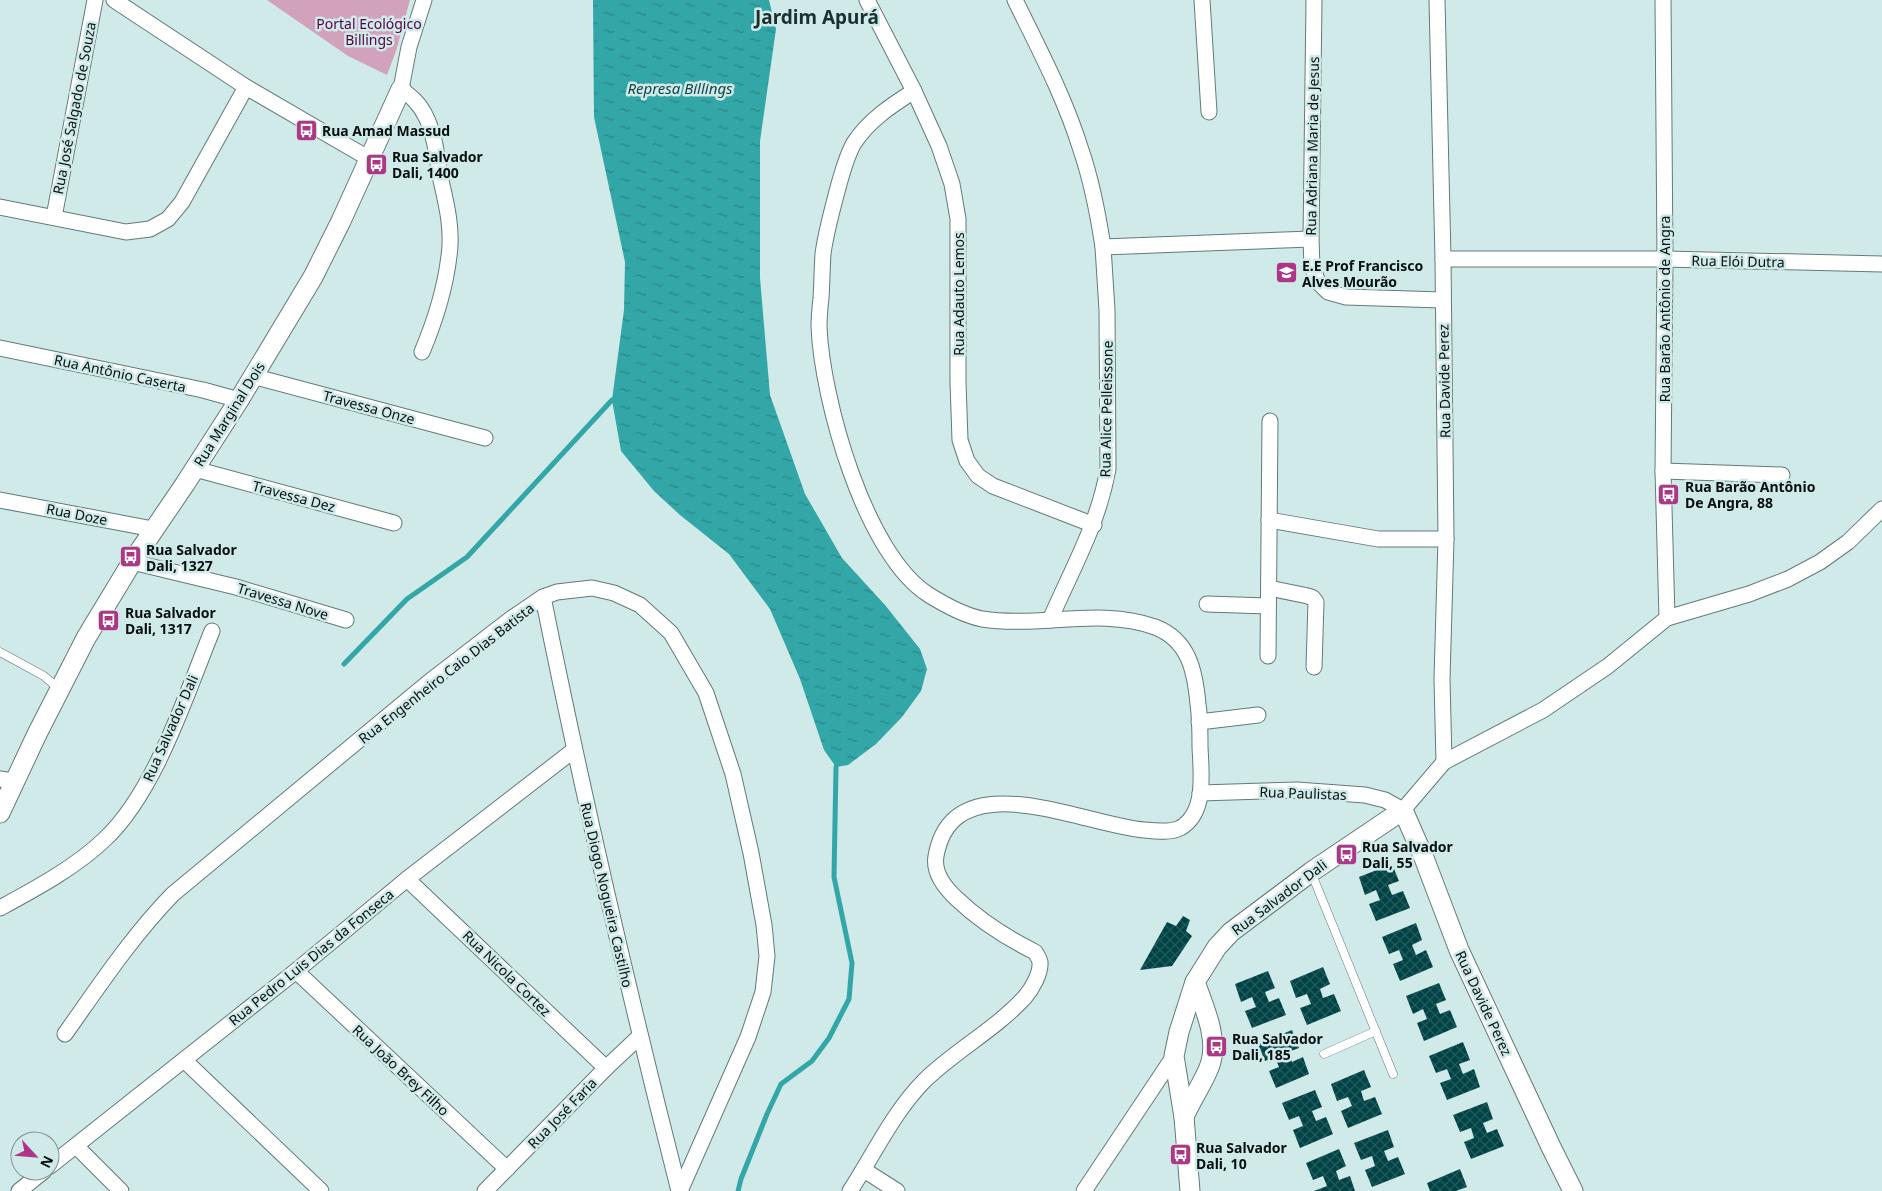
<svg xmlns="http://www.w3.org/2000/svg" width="1882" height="1191" viewBox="0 0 1882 1191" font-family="'Noto Sans',sans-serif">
  <defs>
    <pattern id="water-ripples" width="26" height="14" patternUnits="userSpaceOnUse" patternTransform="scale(1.25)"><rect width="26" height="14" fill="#33a6a8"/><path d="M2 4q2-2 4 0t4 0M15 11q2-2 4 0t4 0" fill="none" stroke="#298687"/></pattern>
    <pattern id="building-cross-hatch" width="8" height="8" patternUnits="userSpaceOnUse" patternTransform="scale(1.25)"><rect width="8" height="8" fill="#004344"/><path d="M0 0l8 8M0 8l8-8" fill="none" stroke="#245a5b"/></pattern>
  </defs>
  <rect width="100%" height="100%" fill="#d0e9e9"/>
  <path fill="#d2a2bd" d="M267 0H410L396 51 387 75 348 56Z"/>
  <path fill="url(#water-ripples)" d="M593 0H769L776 29 760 141V278L770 395 805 494 842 558 885 605 920 649 927 669 921 691 902 717 876 744 848 765 836 767 824 750 800 679 770 609 729 554 680 515 654 491 621 451 612 400 624 310 625 262 594 117Z"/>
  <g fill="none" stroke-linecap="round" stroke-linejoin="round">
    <g stroke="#33a6a8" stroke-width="5">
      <path d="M344 664 407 599 467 557 612 400"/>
      <path d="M738 1191 741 1179 767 1114 781 1084 812 1061 829 1038 849 999 852 963 834 877 836 767"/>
    </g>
  </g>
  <g fill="url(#building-cross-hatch)">
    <path d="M1392 864 1399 881 1388 885 1392 895 1403 891 1410 908 1376 921 1369 904 1380 900 1376 890 1365 895 1359 877Z"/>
    <path d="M1183 916 1190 920 1186 931 1192 936 1172 966 1140 970 1167 922 1176 926Z"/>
    <path d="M1416 923 1422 940 1412 945 1416 955 1426 950 1433 967 1400 981 1393 964 1403 960 1399 950 1389 954 1382 937Z"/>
    <path d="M1323 967 1330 984 1320 989 1323 998 1334 994 1341 1011 1307 1025 1300 1008 1311 1004 1307 994 1296 998 1290 981Z"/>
    <path d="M1268 971 1275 988 1265 992 1269 1002 1279 998 1286 1015 1252 1028 1245 1011 1256 1007 1252 997 1241 1002 1235 984Z"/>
    <path d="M1439 983 1446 1000 1436 1004 1440 1014 1450 1010 1457 1027 1424 1041 1417 1023 1427 1019 1423 1009 1413 1014 1406 996Z"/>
    <path d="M1292 1030 1299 1048 1288 1052 1292 1062 1303 1057 1309 1074 1276 1088 1269 1071 1279 1067 1275 1057 1265 1061 1258 1044Z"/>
    <path d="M1463 1042 1470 1060 1459 1064 1463 1074 1474 1069 1480 1087 1447 1100 1440 1083 1451 1079 1447 1069 1436 1073 1429 1056Z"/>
    <path d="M1364 1070 1371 1087 1361 1091 1364 1101 1375 1097 1382 1114 1348 1128 1341 1111 1352 1106 1348 1097 1337 1101 1331 1084Z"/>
    <path d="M1315 1090 1322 1107 1312 1111 1316 1121 1326 1117 1333 1134 1300 1148 1293 1130 1303 1126 1299 1116 1289 1120 1282 1103Z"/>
    <path d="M1487 1102 1493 1119 1483 1123 1487 1133 1497 1129 1504 1146 1471 1159 1464 1142 1474 1138 1471 1128 1460 1132 1453 1115Z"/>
    <path d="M1388 1130 1394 1147 1384 1151 1388 1161 1398 1157 1405 1174 1372 1187 1365 1170 1375 1166 1372 1156 1361 1160 1354 1143Z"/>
    <path d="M1339 1149 1346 1166 1336 1171 1339 1180 1350 1176 1355 1191H1314L1327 1186 1323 1176 1313 1180 1306 1163Z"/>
    <path d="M1460 1169 1467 1187 1456 1191H1430L1427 1183Z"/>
  </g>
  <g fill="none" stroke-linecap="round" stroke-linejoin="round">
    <defs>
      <g id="service">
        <path d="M0 652 44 676 59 689"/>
        <path d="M1311 872 1393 1074"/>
        <path d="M1324 1054 1376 1031"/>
      </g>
      <g id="minor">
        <path d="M114 0 246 87 368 158"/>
        <path d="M867 0 914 91 939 146 952 184 958 219V382L960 440 967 461 978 476 993 486 1094 525"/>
        <path d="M1015 0C1039 49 1065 98 1081 150 1092 182 1098 214 1103 247L1311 239"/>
        <path d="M1202 0 1209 112"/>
        <path d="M1314 0 1311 239 1312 267 1318 282 1328 292 1346 297 1442 300"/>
        <path d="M1437 0 1443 259 1446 539 1442 679 1444 762"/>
        <path d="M1663 0 1665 259 1663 471 1667 618"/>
        <path d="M0 207 126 232 150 229 168 219 182 202 246 87"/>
        <path d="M54 217 95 0"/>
        <path d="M1443 259H1665L1882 264"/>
        <path d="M0 348 203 390 239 400"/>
        <path d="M422 352C435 321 445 290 449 256 453 229 446 202 440 176 437 157 435 135 426 117 420 104 412 97 401 89L409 47 424 0"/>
        <path d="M252 376 485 438"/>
        <path d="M195 469 394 523"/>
        <path d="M1663 471 1782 475"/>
        <path d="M0 500 153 529"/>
        <path d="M1269 520 1378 539H1446"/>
        <path d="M132 562 236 587 346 620"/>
        <path d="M1269 588 1308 596 1313 598 1316 602 1314 667"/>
        <path d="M543 597C583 796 629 994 679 1191"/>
        <path d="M1207 604 1268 606"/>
        <path d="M1050 620C1072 569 1098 525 1108 469L1107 310 1103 247"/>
        <path d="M1268 656 1270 421"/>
        <path d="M1199 722 1258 715"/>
        <path d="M0 779 13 781"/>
        <path d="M1200 793 1297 790 1365 795 1385 800 1403 810 1444 762 1543 710 1608 666 1667 618 1749 594 1788 579 1820 562 1848 542 1882 509"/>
        <path d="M407 879 606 1068"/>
        <path d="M0 908C35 889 76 867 105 839 155 792 186 695 212 631"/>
        <path d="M296 971 507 1169"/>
        <path d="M65 1034C99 986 132 936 173 894L429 682 512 618 543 597 557 592 592 588 614 593 640 605 671 633 706 693 733 774 751 853 764 925 767 956 763 992 748 1037 680 1191"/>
        <path d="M184 1060 321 1191"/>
        <path d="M76 1146 121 1191"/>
        <path d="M50 1166 296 971 407 879 574 750"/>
        <path d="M864 1170 897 1191"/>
        <path d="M19 1191 44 1171"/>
        <path d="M485 1191 606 1068 640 1036"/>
        <path d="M850 1191C874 1154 894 1111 925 1080 956 1050 996 1029 1025 997 1032 989 1041 973 1040 962 1039 958 1037 955 1035 952 1007 938 979 920 957 899 945 888 933 873 936 856 953 760 1084 825 1144 830 1155 831 1170 833 1180 828 1207 813 1201 772 1200 747 1200 733 1200 718 1198 704 1195 671 1189 640 1155 627 1100 607 1039 628 982 619 963 615 945 605 929 595 865 555 822 399 819 327 819 317 820 307 821 298 822 283 822 269 823 254 826 231 833 207 839 184 843 170 847 155 854 143 869 120 892 105 914 91"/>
        <path d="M1084 1191 1174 1056"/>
      </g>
      <g id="tertiary">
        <path d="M0 813 37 734 86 638 132 562 185 484 239 400 313 277 341 221 401 89"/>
        <path d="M1184 1117C1191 1100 1204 1082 1210 1065 1219 1039 1204 1007 1195 982"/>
        <path d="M1190 1191 1184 1117 1174 1056 1179 1032 1195 982 1217 947 1231 932 1311 872 1403 810 1424 858 1459 950 1552 1149 1573 1191"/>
      </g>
    </defs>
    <use href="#service" stroke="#637a7a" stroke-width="9"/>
    <use href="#minor" stroke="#637a7a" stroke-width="17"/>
    <use href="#tertiary" stroke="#637a7a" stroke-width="21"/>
    <use href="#service" stroke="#fff" stroke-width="8"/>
    <use href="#minor" stroke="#fff" stroke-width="15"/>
    <use href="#tertiary" stroke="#fff" stroke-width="19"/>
  </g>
  <defs>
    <symbol id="bus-square" viewBox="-11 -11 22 22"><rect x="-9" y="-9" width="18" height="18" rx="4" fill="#af3587" stroke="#d0e9e9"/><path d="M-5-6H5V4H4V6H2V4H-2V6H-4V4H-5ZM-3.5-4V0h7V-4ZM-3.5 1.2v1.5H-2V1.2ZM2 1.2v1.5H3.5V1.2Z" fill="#fff"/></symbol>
    <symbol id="school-square" viewBox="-11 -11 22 22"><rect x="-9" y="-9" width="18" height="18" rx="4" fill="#af3587" stroke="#d0e9e9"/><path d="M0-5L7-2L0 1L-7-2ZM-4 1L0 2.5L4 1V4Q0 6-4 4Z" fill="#fff"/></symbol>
  </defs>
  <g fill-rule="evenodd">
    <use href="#bus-square" x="294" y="118" width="25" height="25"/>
    <use href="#bus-square" x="364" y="152" width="25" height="25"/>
    <use href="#school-square" x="1274" y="260" width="25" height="25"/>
    <use href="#bus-square" x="1656" y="482" width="25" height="25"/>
    <use href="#bus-square" x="118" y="544" width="25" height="25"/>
    <use href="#bus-square" x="96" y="608" width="25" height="25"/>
    <use href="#bus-square" x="1334" y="842" width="25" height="25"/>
    <use href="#bus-square" x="1204" y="1034" width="25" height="25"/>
    <use href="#bus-square" x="1168" y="1142" width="25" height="25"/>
  </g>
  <g text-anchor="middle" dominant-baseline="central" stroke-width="5" stroke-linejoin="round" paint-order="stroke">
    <g font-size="14" fill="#580341" stroke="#d0e9e9">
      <text x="369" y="23">Portal Ecológico<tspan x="369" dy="16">Billings</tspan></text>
    </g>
    <g font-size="14" fill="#081010" stroke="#d0e9e9">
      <text transform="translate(74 108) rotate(-79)">Rua José Salgado de Souza</text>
      <text transform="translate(1312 146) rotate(-89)">Rua Adriana Maria de Jesus</text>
      <text transform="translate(1738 261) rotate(1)">Rua Elói Dutra</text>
      <text transform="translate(958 294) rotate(-90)">Rua Adauto Lemos</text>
      <text transform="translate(1664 309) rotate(-90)">Rua Barão Antônio de Angra</text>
      <text transform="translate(120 373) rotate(12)">Rua Antônio Caserta</text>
      <text transform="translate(1444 381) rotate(-91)">Rua Davide Perez</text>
      <text transform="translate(369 407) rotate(15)">Travessa Onze</text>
      <text transform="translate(1106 409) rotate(-89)">Rua Alice Pelleissone</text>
      <text transform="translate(229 414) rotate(-58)">Rua Marginal Dois</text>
      <text transform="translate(294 496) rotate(15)">Travessa Dez</text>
      <text transform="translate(77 514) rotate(11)">Rua Doze</text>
      <text transform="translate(283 601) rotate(17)">Travessa Nove</text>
      <text transform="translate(446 673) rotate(-38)">Rua Engenheiro Caio Dias Batista</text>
      <text transform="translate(170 728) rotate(-66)">Rua Salvador Dali</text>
      <text transform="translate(1303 793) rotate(2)">Rua Paulistas</text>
      <text transform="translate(607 895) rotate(77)">Rua Diogo Nogueira Castilho</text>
      <text transform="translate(1279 897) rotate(-37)">Rua Salvador Dali</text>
      <text transform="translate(311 957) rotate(-39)">Rua Pedro Luis Dias da Fonseca</text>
      <text transform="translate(507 973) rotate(44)">Rua Nicola Cortez</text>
      <text transform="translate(1484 1003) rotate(65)">Rua Davide Perez</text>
      <text transform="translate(401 1070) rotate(43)">Rua João Brey Filho</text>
      <text transform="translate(562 1113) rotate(-46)">Rua José Faria</text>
    </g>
    <g font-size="14" font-weight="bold" fill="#081010" stroke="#d0e9e9" text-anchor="start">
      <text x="322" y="130">Rua Amad Massud</text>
      <text x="392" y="156">Rua Salvador<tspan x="392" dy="16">Dali, 1400</tspan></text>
      <text x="1302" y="265">E.E Prof Francisco<tspan x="1302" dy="16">Alves Mourão</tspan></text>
      <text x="1685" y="486">Rua Barão Antônio<tspan x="1685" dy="16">De Angra, 88</tspan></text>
      <text x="146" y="549">Rua Salvador<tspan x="146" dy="16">Dali, 1327</tspan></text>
      <text x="125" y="612">Rua Salvador<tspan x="125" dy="16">Dali, 1317</tspan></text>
      <text x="1362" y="846">Rua Salvador<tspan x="1362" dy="16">Dali, 55</tspan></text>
      <text x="1232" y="1038">Rua Salvador<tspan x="1232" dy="16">Dali, 185</tspan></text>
      <text x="1196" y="1147">Rua Salvador<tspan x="1196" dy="16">Dali, 10</tspan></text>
    </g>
    <g font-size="15" font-style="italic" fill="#134546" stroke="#d0e9e9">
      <text x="680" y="88">Represa Billings</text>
    </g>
    <g font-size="19" font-weight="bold" fill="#1b3030" stroke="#d0e9e9">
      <text x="817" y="17">Jardim Apurá</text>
    </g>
  </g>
  <g transform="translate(35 1156) rotate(116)"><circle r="24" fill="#d0e9e9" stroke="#809292"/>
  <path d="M0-4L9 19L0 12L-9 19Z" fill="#af3587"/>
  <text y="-8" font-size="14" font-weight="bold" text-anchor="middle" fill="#081010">N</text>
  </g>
</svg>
